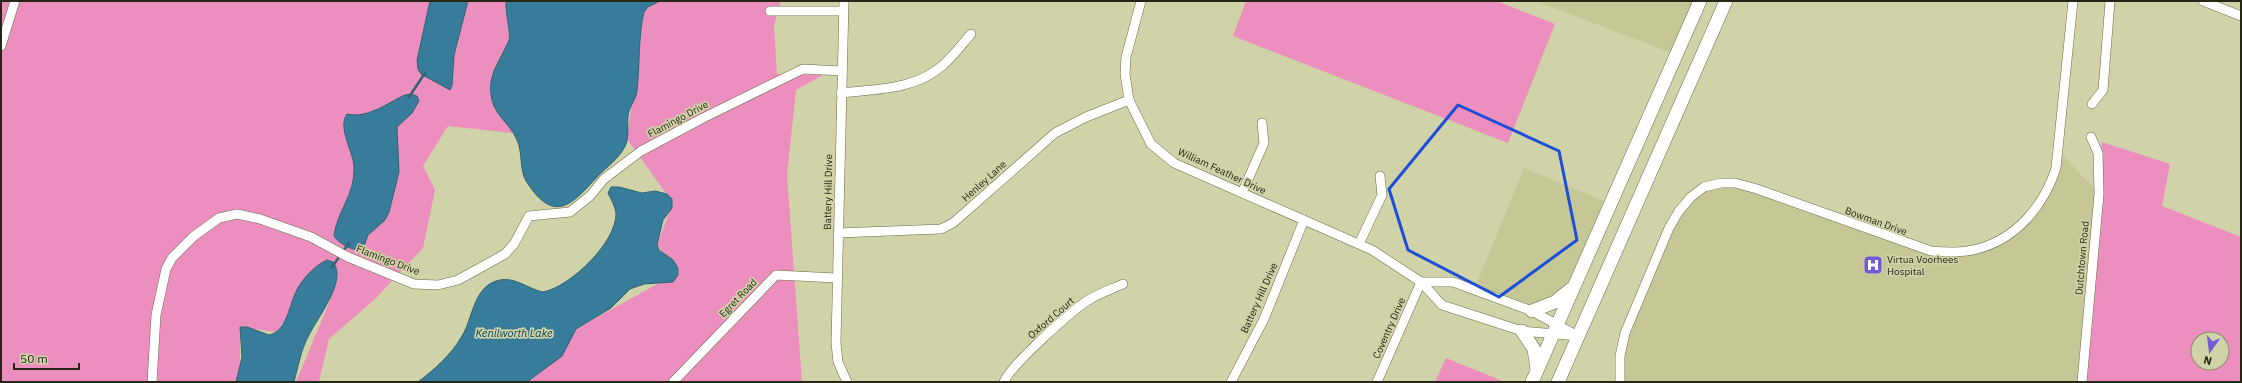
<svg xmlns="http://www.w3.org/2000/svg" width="2242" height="383" viewBox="0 0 2242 383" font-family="'IBM Plex Sans',sans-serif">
  <rect width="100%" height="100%" fill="#d0d2a8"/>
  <g fill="#c5c796">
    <path d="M1536 1H1700L1677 55Z"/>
    <path d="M2059 151 2099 194 2082 382H1620V356L1661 249 1691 197 1721 183 1951 252 1999 240 2041 201Z"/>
    <path d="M1524 168 1611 204 1573 286 1532 311 1474 290Z"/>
  </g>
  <g fill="#ed8fbe" fill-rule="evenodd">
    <path d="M1 1H506L509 38 491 93 513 133 448 126 423 166 435 190 423 248 374 300 329 339 319 382H296L331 298 330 261 276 332 240 327V370L236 382H1Z"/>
    <path d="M632 1H781L774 25 777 74 823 75 796 90 787 175 802 382H527L576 329 679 272 657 245 673 203 627 139 644 12Z"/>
    <path d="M1246 1H1497L1555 24 1508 143 1233 36Z"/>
    <path d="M2102 142 2170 164 2162 206 2241 237V382H2083ZM2198 339H2222V363H2198Z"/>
    <path d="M1446 358 1505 382H1435Z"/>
  </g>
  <g fill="#377d9b" stroke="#326373">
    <path d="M430 1H468L454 55 452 85 450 90 421 74 418 69 417 60Z"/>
    <path d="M506 1H660L648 7 644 12C638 38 640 64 637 91 636 100 629 106 628 116 627 126 630 139 624 148 619 158 607 167 599 175 572 204 555 226 526 181 519 168 523 153 517 140 509 121 493 116 491 94 488 73 502 58 509 40 511 33 505 12 506 1Z"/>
    <path d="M411 94 417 96 419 101 412 113 397 127 399 172 389 212 385 220 368 235 363 249C355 253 338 243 334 236 337 211 355 195 354 168 354 152 337 128 347 114 368 119 387 103 405 95Z"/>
    <path d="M611 187H619L642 193 655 191 667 194 672 199V208L663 220 657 245 659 250 673 260 678 268V275L673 282 644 284 630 289 611 308 576 329 562 356 527 382H418C435 369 451 355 462 336 473 319 473 285 500 280 516 277 528 289 543 292 570 287 617 242 616 213 615 206 611 199 608 193Z"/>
    <path d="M327 260 333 262C348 280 317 318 309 335 301 349 298 367 294 382H236L242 357 240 327H247L269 335C286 332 289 307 295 294 300 281 314 266 327 260Z"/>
  </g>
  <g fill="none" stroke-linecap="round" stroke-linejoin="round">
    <g stroke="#326373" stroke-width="2.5">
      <path d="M409 97 425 73"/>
      <path d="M332 267 349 243"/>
    </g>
    <defs>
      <g id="minor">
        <path d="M844 1 836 343 838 362 847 382"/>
        <path d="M1141 1 1126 57 1125 74 1129 100 1151 144 1174 163 1372 250 1421 282 1442 305 1522 331 1578 336"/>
        <path d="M2203 1 2241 16"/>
        <path d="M770 11H843"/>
        <path d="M1 46 15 1"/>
        <path d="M841 93C876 89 914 90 942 66 953 57 962 44 971 34"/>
        <path d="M2092 104 2103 90 2110 1"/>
        <path d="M1242 193 1264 143 1262 123"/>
        <path d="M838 233 941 229 953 223 1055 133 1086 117 1129 100"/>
        <path d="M1359 244 1382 195 1380 176"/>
        <path d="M1421 282H1453L1532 311 1574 334"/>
        <path d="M152 382 156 315 166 269 172 258 194 236 219 218 237 214 260 219 311 237 348 257 414 284 438 285 458 280 505 254 514 244 529 216 570 212 590 196 604 179 641 151 705 117 803 69 842 71"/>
        <path d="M673 382 776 275 837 278"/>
        <path d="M1004 382C1010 366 1073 309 1090 299 1100 293 1112 289 1123 284"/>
        <path d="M1231 382 1264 319 1304 220"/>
        <path d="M1377 382 1421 282"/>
        <path d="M1620 382V356L1625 333 1669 228 1679 211 1691 197 1704 187 1721 183H1735L1757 189 1931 251C1946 252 1962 253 1977 249 2016 239 2044 206 2056 168L2073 1"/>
        <path d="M2082 382 2099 194 2098 153 2091 137"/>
      </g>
      <g id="highway">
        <path d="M1532 311 1555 302 1571 289"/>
        <path d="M1522 331 1534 349 1537 369"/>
        <path d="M1532 382 1700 1"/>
        <path d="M1558 382 1726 1"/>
      </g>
    </defs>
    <use href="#minor" stroke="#6b6c46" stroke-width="10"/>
    <use href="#highway" stroke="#6b6c46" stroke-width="14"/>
    <use href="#minor" stroke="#fff" stroke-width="9"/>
    <use href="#highway" stroke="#fff" stroke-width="13"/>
  </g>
  <path fill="none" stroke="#1d4ed8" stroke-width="3" stroke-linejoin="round" d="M1458 105 1559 151 1577 240 1499 297 1408 250 1389 189Z"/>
  <defs>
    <symbol id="hospital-square" viewBox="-11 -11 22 22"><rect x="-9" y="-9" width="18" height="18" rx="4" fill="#7359d3" stroke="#d0d2a8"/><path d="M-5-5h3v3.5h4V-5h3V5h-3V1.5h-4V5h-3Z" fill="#fff"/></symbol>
  </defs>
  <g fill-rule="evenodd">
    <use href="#hospital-square" x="1862" y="254" width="22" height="22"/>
  </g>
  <g text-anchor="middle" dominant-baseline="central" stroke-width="3.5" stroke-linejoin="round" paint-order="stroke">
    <g font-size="10" fill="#262616" stroke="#d0d2a8">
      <text transform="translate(678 119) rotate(-28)">Flamingo Drive</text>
      <text transform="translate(1222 171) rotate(25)">William Feather Drive</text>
      <text transform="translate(984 181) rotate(-42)">Henley Lane</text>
      <text transform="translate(828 192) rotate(-89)">Battery Hill Drive</text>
      <text transform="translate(1876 221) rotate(20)">Bowman Drive</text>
      <text transform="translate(2082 258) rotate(-85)">Dutchtown Road</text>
      <text transform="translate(388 260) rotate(21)">Flamingo Drive</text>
      <text transform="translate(738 298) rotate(-46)">Egret Road</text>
      <text transform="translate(1259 298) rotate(-66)">Battery Hill Drive</text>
      <text transform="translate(1051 318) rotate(-41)">Oxford Court</text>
      <text transform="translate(1389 328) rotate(-66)">Coventry Drive</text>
    </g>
    <g font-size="10" fill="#262616" stroke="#d0d2a8" text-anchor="start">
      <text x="1887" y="259">Virtua Voorhees<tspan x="1887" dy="12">Hospital</tspan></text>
    </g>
    <g font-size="11" font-style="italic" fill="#003f55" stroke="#d0d2a8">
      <text x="514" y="333">Kenilworth Lake</text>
    </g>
  </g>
  <rect width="2242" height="383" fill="none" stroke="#262616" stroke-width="4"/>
  <g transform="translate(2210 351) rotate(194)"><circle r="19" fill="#d0d2a8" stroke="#8c8d6e"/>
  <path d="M0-3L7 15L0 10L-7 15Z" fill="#7359d3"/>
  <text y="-6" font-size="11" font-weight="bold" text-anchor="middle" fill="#262616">N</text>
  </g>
  <path d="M14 363v6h65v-6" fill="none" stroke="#262616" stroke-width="2"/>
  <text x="20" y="363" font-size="12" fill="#262616" stroke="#d0d2a8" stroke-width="3" paint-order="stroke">50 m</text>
</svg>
